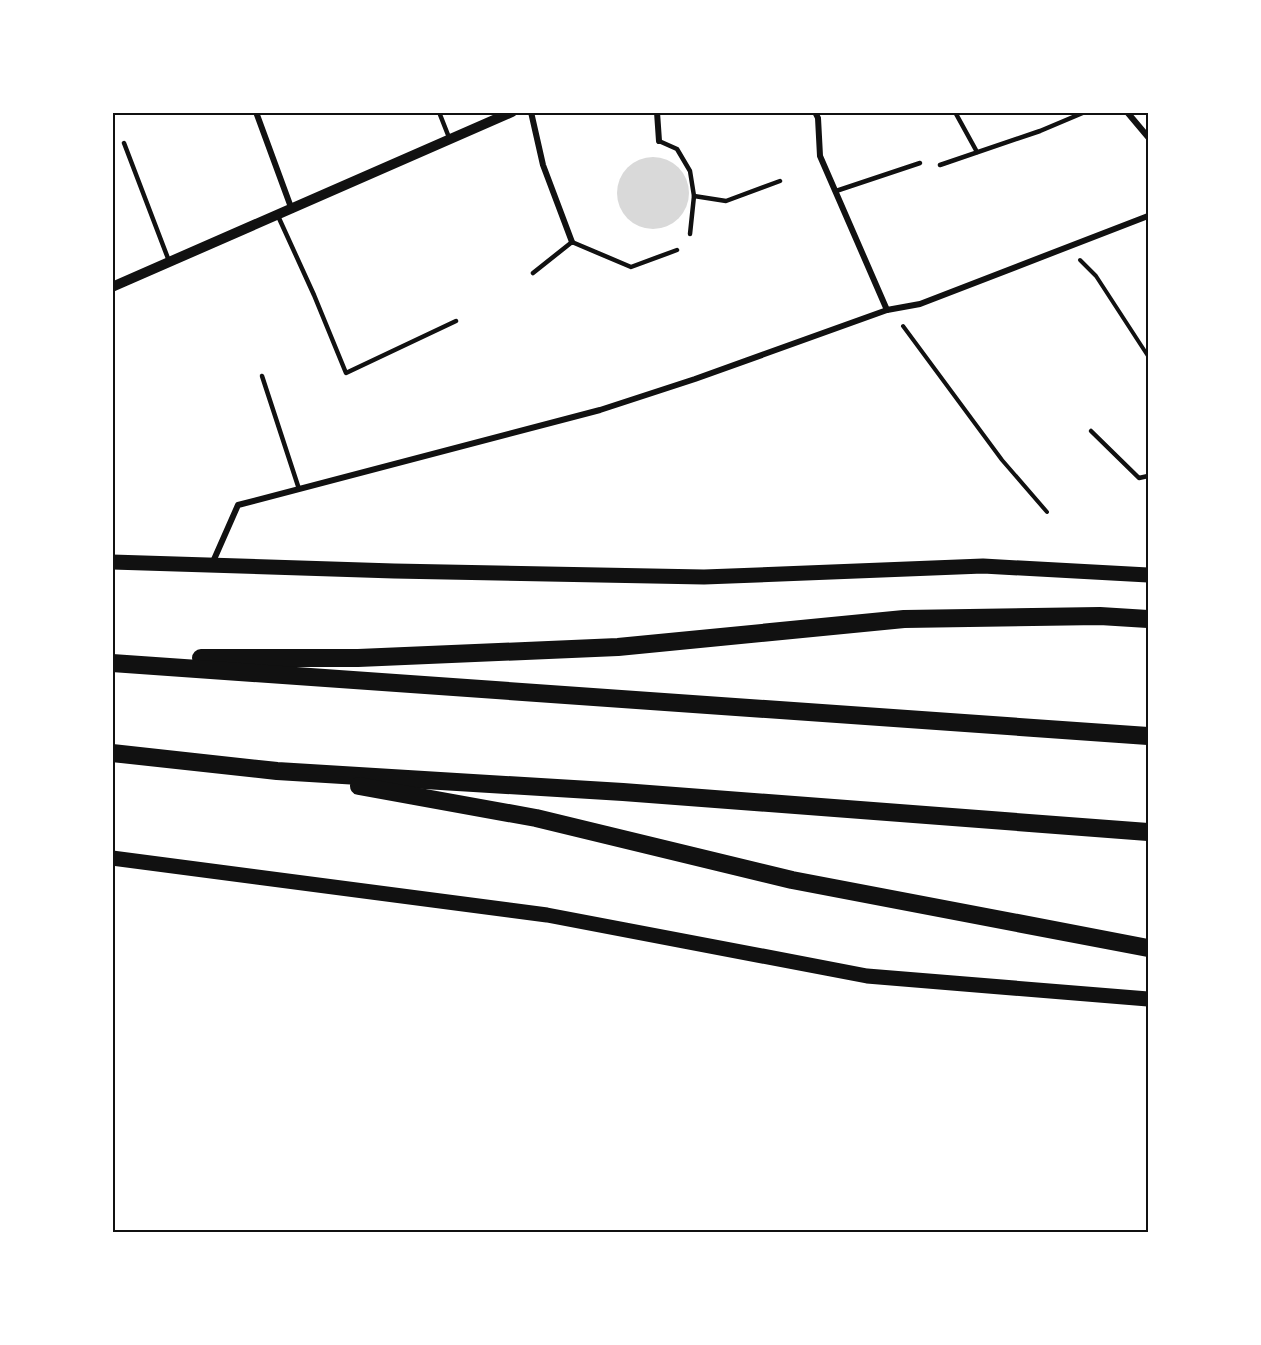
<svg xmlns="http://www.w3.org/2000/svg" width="1261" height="1345" viewBox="0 0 1261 1345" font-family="'IBM Plex Sans',sans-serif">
  <rect width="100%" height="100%" fill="#fff"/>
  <circle fill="#d9d9d9" cx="653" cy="193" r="36"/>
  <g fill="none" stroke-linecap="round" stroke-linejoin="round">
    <g stroke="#111" stroke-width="4">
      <path d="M1080 260 1096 276 1148 356"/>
      <path d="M903 326 1002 460 1047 512"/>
    </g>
    <g stroke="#111" stroke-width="4.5">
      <path d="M439 112 450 140"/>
      <path d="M955 112 977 152"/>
      <path d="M659 141 677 149 690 171 694 196 690 234"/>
      <path d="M124 143 169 261"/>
      <path d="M940 165 1040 131 1085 112"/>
      <path d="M836 191 920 163"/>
      <path d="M694 196 726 201 780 181"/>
      <path d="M278 216 314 295 346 373 456 321"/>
      <path d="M533 273 572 242 631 267 677 250"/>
      <path d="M262 376 299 489"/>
      <path d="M1091 431 1139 478 1148 476"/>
    </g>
    <g stroke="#111" stroke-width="6">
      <path d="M256 112 292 210"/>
      <path d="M531 112 543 165 572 242"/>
      <path d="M657 112 659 141"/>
      <path d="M815 112 818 118 820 156 887 310"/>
      <path d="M1127 112 1148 137"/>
      <path d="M212 564 238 505 600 410 695 379 887 310 920 304 1148 216"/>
    </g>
    <path stroke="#111" stroke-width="10" d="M112 287 512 112"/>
    <g stroke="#111" stroke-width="15">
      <path d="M112 562 394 571 704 577 983 566 1148 575"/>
      <path d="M112 858 547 915 867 976 1148 999"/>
    </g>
    <g stroke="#111" stroke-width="18">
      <path d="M201 658H358L618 647 904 619 1100 616 1148 619"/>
      <path d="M112 663 1148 736"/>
      <path d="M112 753 277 771 623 792 1148 832"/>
      <path d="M359 786 536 818 792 880 1148 948"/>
    </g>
  </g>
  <rect width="1261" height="1345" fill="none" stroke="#ffffff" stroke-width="228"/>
  <rect x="114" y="114" width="1033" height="1117" fill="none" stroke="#111" stroke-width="2"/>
</svg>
